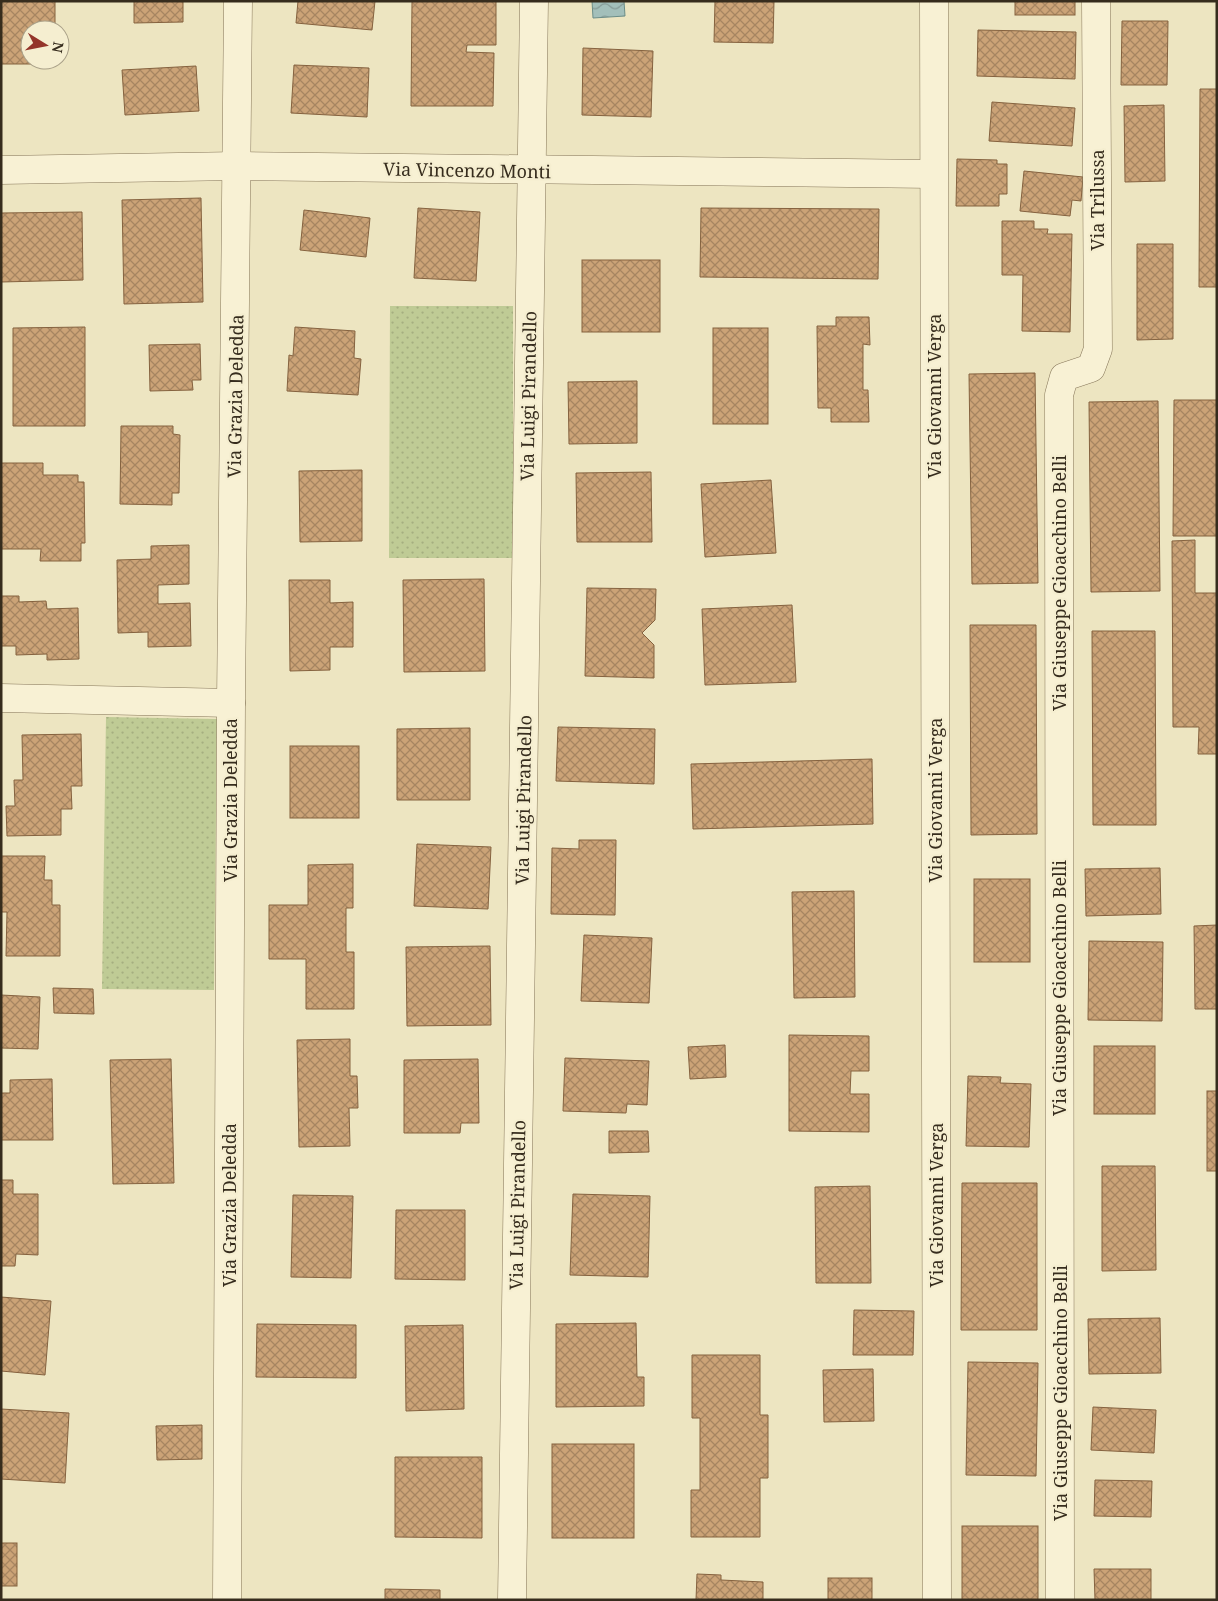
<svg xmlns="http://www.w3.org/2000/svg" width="1218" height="1601" viewBox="0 0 1218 1601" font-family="'Noto Serif',serif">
  <defs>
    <pattern id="grass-dots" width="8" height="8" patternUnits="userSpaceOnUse" patternTransform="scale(1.25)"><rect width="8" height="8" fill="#bfcb95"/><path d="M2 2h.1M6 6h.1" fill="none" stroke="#a5ae80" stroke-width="1.8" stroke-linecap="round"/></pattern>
    <pattern id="water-waves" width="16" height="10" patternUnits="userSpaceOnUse" patternTransform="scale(1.25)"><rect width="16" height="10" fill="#a3bfba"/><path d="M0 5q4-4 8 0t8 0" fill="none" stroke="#869b97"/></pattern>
    <pattern id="building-cross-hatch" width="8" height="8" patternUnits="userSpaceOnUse" patternTransform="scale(1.25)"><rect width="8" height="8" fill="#cba377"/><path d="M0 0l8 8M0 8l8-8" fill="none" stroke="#a68561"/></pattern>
  </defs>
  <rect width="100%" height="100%" fill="#ede5c1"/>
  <g fill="url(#grass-dots)">
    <path d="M390 306H513V558H389Z"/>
    <path d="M106 717 217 719 214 990 102 989Z"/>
  </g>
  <path fill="url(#water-waves)" stroke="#6b8d88" d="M592 1H624L625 16 593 18Z"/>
  <g fill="url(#building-cross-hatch)" stroke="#85623f">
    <path d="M1 1H55V30H30V60H55V64H1Z"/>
    <path d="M134 1H183V22L134 23Z"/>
    <path d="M298 1H375L372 30 296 23Z"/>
    <path d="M412 1H496V45H467L466 52 494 53 493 106H411Z"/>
    <path d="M715 1H774L773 43 714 42Z"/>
    <rect x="1015" y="1" width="60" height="14"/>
    <path d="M1122 21H1168L1167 85H1121Z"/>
    <path d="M978 30 1076 32 1075 79 977 76Z"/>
    <path d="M583 48 653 51 651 117 582 115Z"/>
    <path d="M294 65 369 68 367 117 291 113Z"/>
    <path d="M196 66 199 111 125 115 122 70Z"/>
    <path d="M1200 89H1217V287H1199Z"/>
    <path d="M992 102 1075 108 1072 146 989 141Z"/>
    <path d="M1164 105 1165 181 1125 182 1124 106Z"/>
    <path d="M957 159 997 160V164H1007V194H999V206H956Z"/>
    <path d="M1024 171 1083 177 1081 201 1072 200 1070 216 1020 211Z"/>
    <path d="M201 198 203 302 124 304 122 200Z"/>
    <path d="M418 208 480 212 476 281 414 278Z"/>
    <path d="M701 208 879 209 878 279 700 277Z"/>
    <path d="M304 210 370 218 366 257 300 250Z"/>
    <path d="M82 212 83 280 1 282V213Z"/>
    <path d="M1002 221H1034V229H1048L1047 234H1072L1070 332 1022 331 1023 275H1002Z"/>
    <path d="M1137 244H1173V339L1137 340Z"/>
    <rect x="582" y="260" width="78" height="72"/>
    <path d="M836 317H869L870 345 863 344V390H868L869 422H831V408H818L817 326H836Z"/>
    <path d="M85 327V426H13V328Z"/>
    <path d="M295 327 355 331 354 358 361 359 358 395 287 391 289 355 293 356Z"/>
    <rect x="713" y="328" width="55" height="96"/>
    <path d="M200 344 201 380H192L193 390 150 391 149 345Z"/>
    <path d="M1035 373 1038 583 972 584 969 374Z"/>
    <path d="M637 381V443L569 444 568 382Z"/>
    <path d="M1174 400H1217V536H1173Z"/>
    <path d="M1158 401 1160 591 1091 592 1089 402Z"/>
    <path d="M121 426H173V434L180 435 179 493H172V505L120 504Z"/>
    <path d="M1 463H43V475H78V482H84L85 543H81V561H40L41 549H1Z"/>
    <path d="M362 470V541L300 542 299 471Z"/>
    <path d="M651 472 652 542H577L576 473Z"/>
    <path d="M771 480 776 553 705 557 701 484Z"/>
    <path d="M1195 540V593H1217V754H1198L1199 727H1173L1172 541Z"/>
    <path d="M189 545V584L158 585V604L190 603 191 646 148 647V632L118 633 117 560 151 559V546Z"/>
    <path d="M484 579 485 671 404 672 403 580Z"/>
    <path d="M289 580H330V603L353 602V647H330V670L290 671Z"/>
    <path d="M587 588 656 589 655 620 642 633 654 645V678L585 676Z"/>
    <path d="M1 596H19V602L46 601 47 609 78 608 79 659 47 660V654L16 655V646H1Z"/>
    <path d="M792 605 796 682 705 685 702 609Z"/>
    <path d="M970 625H1036L1037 834 971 835Z"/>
    <path d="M1092 631H1155L1156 825H1093Z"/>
    <path d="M558 727 655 729 654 784 556 781Z"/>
    <path d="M470 728V800H397V729Z"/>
    <path d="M81 734 82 786H71L72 809H61V835L7 836 6 806H15L14 780H23L22 735Z"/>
    <rect x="290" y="746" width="69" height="72"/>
    <path d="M872 759 873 824 693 829 691 764Z"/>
    <path d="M579 840H616L615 915 551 914 552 848 579 849Z"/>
    <path d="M417 844 491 847 488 909 414 906Z"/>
    <path d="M1 856H45L44 880H52V905H60V956H6L7 912H1Z"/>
    <path d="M353 864V908H346V952H354V1009H306V959H269V905H308V865Z"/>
    <path d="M1160 868 1161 914 1086 916 1085 869Z"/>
    <rect x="974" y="879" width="56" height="83"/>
    <path d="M854 891 855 997 794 998 792 892Z"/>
    <path d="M1217 925V1009H1195L1194 926Z"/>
    <path d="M584 935 652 938 649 1003 581 1001Z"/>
    <path d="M1089 941 1163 942 1162 1021 1088 1020Z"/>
    <path d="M490 946 491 1025 407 1026 406 947Z"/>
    <path d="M53 988 93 989 94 1014 54 1013Z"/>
    <path d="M1 995 40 997 38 1049 1 1048Z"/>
    <path d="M789 1035 869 1036V1071H851L850 1094H869V1132L789 1131Z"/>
    <path d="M350 1039V1076H357L358 1108H349L350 1146 299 1147 297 1040Z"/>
    <path d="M725 1045 726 1077 690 1079 688 1047Z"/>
    <rect x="1094" y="1046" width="61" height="68"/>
    <path d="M565 1058 649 1061 647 1105 627 1104 626 1113 563 1111Z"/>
    <path d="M171 1059 174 1183 113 1184 110 1060Z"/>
    <path d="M478 1059 479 1123H461L460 1133H404V1060Z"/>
    <path d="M968 1076 1001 1077 1000 1083 1031 1084 1029 1147 966 1146Z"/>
    <path d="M52 1079 53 1140H1V1093H10V1080Z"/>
    <rect x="1207" y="1091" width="10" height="80"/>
    <path d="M609 1131H648L649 1152 609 1153Z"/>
    <path d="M1102 1166H1155L1156 1270 1102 1271Z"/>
    <path d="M1 1180H13V1194H38V1255L16 1254 15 1266H1Z"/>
    <path d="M962 1183H1037V1330H961Z"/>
    <path d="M870 1186 871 1283H816L815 1187Z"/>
    <path d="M573 1194 650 1196 648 1277 570 1275Z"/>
    <path d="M293 1195 353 1196 351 1278 291 1277Z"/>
    <path d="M396 1210H465V1280L395 1279Z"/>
    <path d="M1 1297 51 1301 45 1375 1 1371Z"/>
    <path d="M854 1310 914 1311 913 1355H853Z"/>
    <path d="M1160 1318 1161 1373 1089 1374 1088 1319Z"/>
    <path d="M636 1323 637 1377H644V1406L556 1407V1324Z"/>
    <path d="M257 1324 356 1325V1378L256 1377Z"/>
    <path d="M463 1325 464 1409 406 1411 405 1326Z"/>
    <path d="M692 1355H760V1415H768V1478H760V1537H691V1490H700V1418H692Z"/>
    <path d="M968 1362 1038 1363 1036 1476 966 1475Z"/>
    <path d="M873 1369 874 1421 824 1422 823 1370Z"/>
    <path d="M1093 1407 1156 1410 1154 1453 1091 1450Z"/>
    <path d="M1 1409 69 1413 65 1483 1 1479Z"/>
    <path d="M202 1425V1459L157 1460 156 1426Z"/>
    <rect x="552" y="1444" width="82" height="94"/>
    <path d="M395 1457H482V1538L395 1537Z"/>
    <path d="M1095 1480 1152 1481 1151 1517 1094 1516Z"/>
    <rect x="962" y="1526" width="76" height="74"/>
    <rect x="1" y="1543" width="16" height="43"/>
    <path d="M1094 1569H1151V1600H1095Z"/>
    <path d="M697 1574 721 1575V1580L763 1582V1600H696Z"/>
    <rect x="828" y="1578" width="44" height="22"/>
    <path d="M385 1589 440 1590V1600H385Z"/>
  </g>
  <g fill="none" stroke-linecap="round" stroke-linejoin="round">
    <defs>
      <g id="minor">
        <path d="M934 1 937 1600"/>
        <path d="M1 170 237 166 933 174"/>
        <path d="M1 698 231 703"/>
        <path d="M227 1600 231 703 238 1"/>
        <path d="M512 1600 534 1"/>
        <path d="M1060 1600 1059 395 1064 377 1091 368 1098 349 1096 1"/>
      </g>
    </defs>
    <use href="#minor" stroke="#867659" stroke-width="29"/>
    <use href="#minor" stroke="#f8f1d4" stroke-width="28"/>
  </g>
  <g text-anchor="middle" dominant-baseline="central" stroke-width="4.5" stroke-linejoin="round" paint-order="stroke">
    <g font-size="18" fill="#362c1d" stroke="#f5eed0">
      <text transform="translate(467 170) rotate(1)">Via Vincenzo Monti</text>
      <text transform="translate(1097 200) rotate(-90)">Via Trilussa</text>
      <text transform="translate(235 396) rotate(-89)">Via Grazia Deledda</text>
      <text transform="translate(528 396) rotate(-89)">Via Luigi Pirandello</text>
      <text transform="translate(934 396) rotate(-90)">Via Giovanni Verga</text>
      <text transform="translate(1059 583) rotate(-90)">Via Giuseppe Gioacchino Belli</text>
      <text transform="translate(230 800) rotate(-90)">Via Grazia Deledda</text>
      <text transform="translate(523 800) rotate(-89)">Via Luigi Pirandello</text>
      <text transform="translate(935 800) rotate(-90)">Via Giovanni Verga</text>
      <text transform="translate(1059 988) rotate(-90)">Via Giuseppe Gioacchino Belli</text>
      <text transform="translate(229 1205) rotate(-90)">Via Grazia Deledda</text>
      <text transform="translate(517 1205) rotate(-89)">Via Luigi Pirandello</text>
      <text transform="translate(936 1205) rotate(-90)">Via Giovanni Verga</text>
      <text transform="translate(1060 1393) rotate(-90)">Via Giuseppe Gioacchino Belli</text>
    </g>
  </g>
  <rect width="1218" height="1601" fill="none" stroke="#362c1d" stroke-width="5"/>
  <g transform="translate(45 45) rotate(100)"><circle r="24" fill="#f5eed0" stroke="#a9a088"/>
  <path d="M0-4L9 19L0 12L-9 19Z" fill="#94352a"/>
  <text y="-8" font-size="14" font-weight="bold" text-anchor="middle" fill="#362c1d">N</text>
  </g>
</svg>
